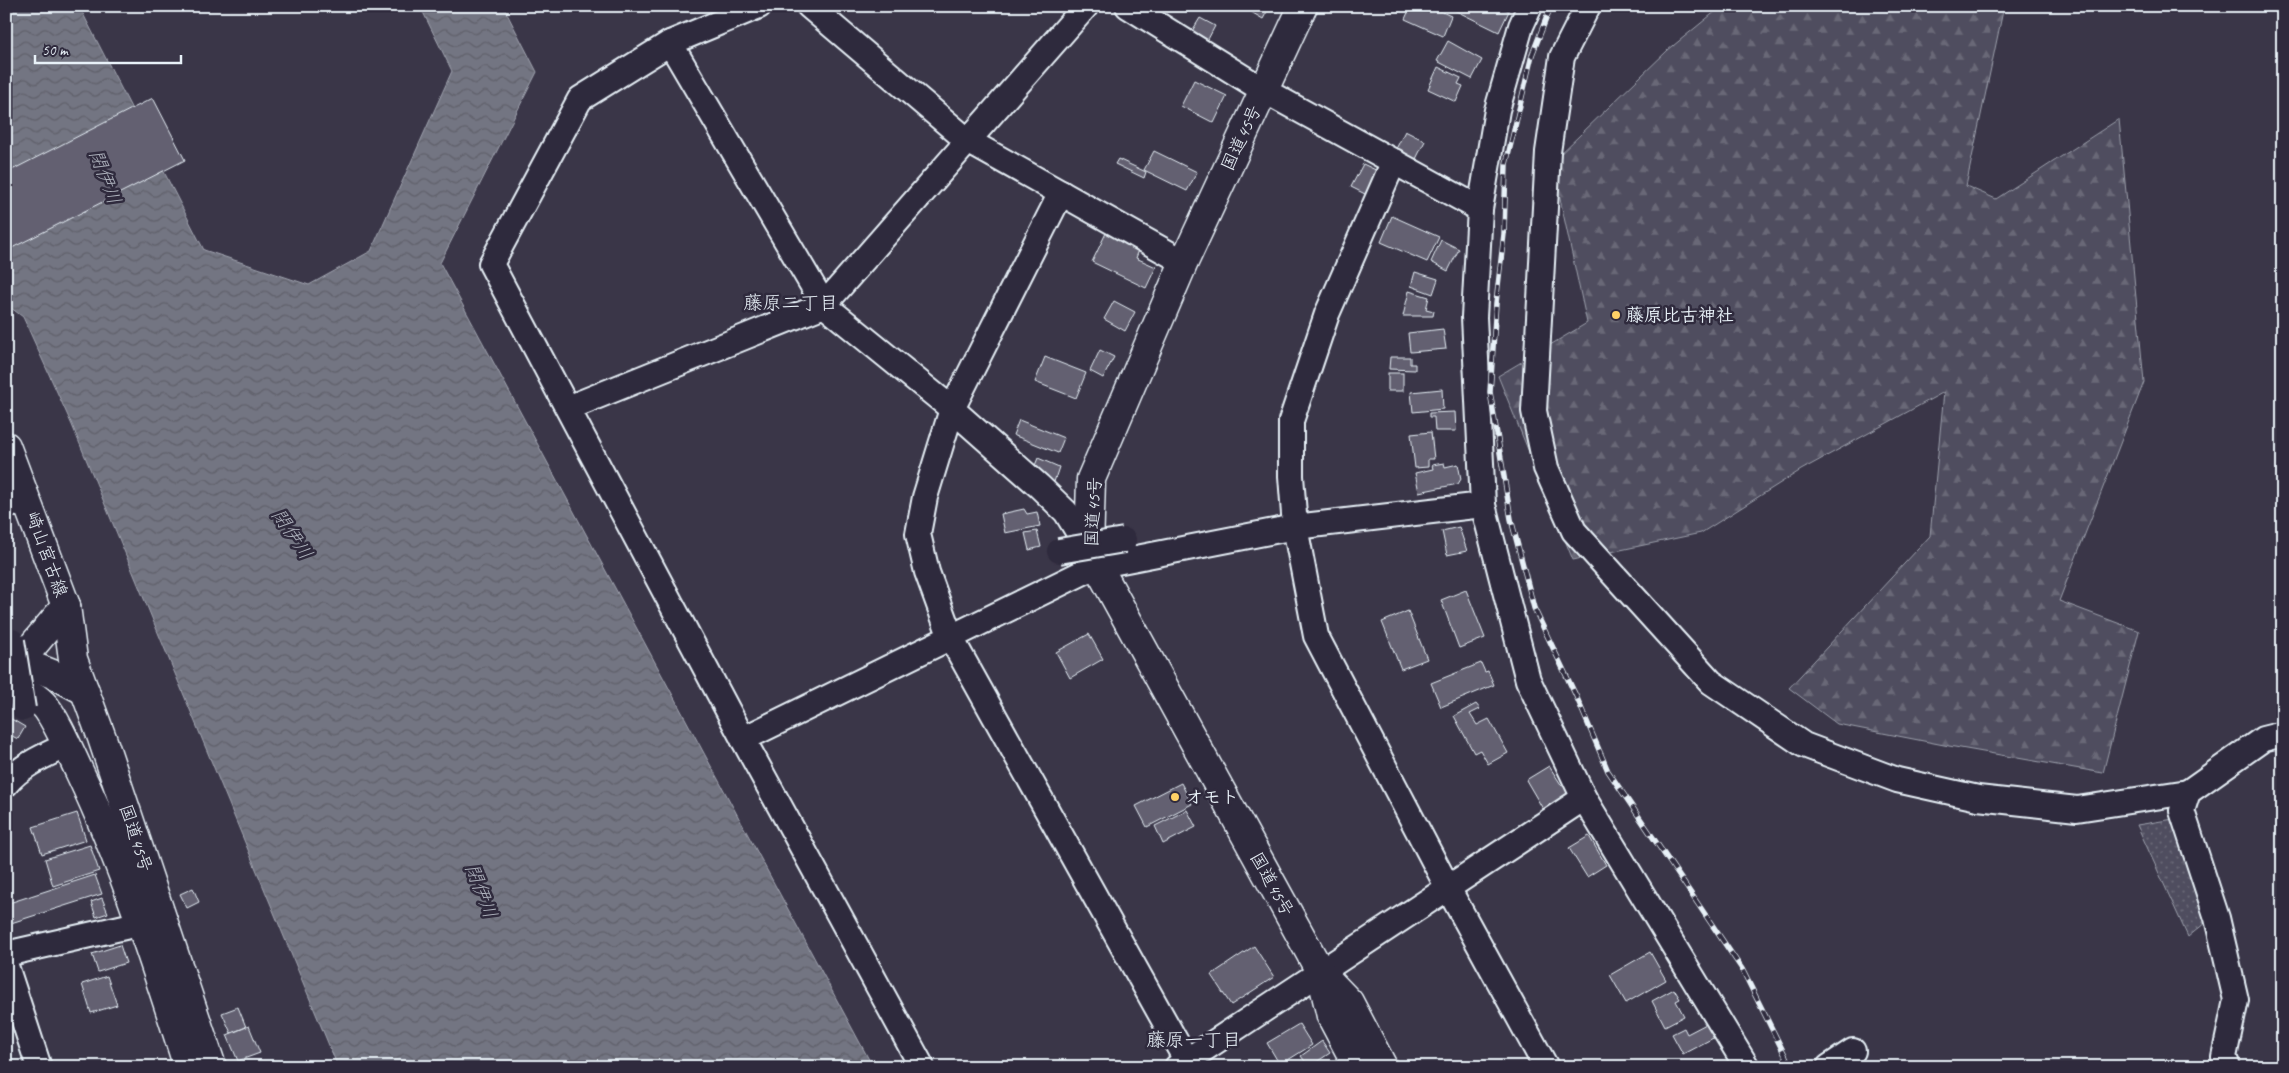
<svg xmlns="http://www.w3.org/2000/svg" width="2289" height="1073" viewBox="0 0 2289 1073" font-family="Caveat,'Klee One',sans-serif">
  <defs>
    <pattern id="forest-firs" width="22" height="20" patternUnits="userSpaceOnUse" patternTransform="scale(1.25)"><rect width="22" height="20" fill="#504e5f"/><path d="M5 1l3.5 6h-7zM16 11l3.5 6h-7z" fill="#696877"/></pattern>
    <pattern id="park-dots" width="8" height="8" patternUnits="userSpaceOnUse" patternTransform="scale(1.25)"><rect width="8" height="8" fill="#504e5f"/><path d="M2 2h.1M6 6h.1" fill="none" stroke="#696877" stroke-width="1.8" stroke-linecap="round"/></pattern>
    <pattern id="water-waves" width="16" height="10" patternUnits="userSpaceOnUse" patternTransform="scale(1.25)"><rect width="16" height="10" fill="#737482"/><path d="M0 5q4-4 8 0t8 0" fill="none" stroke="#5f6069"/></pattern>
  </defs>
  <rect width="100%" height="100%" fill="#3a3648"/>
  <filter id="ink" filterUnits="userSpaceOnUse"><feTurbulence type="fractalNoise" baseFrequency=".02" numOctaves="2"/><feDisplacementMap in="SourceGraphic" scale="10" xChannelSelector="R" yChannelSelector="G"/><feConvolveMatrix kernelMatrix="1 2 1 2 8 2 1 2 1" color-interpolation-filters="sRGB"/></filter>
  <g filter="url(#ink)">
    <path fill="url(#forest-firs)" stroke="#9ca0ac" d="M1722 6H2004L1966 186 1996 199 2119 119 2144 382 2059 601 2139 631 2103 773 1949 746 1837 724 1789 688 1930 536 1944 392 1801 470 1701 533 1573 560 1498 376 1587 323 1552 162 1668 50Z"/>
    <path fill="url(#park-dots)" stroke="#9ca0ac" d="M2180 818 2211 918 2188 937 2137 825Z"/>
    <path fill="url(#water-waves)" stroke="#a2a6b1" d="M6 6H79L204 250 309 285 371 251 452 71 420 6H503L537 72 440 263 873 1067H338L72 425 23 317 6 304Z"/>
    <g fill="#636171" stroke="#e8f1f8">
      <path d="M1241 6H1270L1263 19Z"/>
      <path d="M1411 6 1418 8 1429 6 1451 16 1443 36 1405 19Z"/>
      <path d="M1446 6H1499L1509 11 1499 32Z"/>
      <path d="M1200 18 1215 26 1205 45 1189 36Z"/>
      <path d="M1448 41 1482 60 1472 79 1437 61Z"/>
      <path d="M1438 67 1461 78 1458 84 1463 86 1456 102 1428 89Z"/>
      <path d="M1194 80 1227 96 1214 123 1181 106Z"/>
      <path d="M153 98 185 160 6 251V173Z"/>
      <path d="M1405 131 1425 141 1415 161 1395 151Z"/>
      <path d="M1154 151 1197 172 1187 191 1144 170Z"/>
      <path d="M1118 159 1146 172 1144 178 1115 164Z"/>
      <path d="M1363 164 1382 173 1371 197 1351 187Z"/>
      <path d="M1392 216 1439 237 1427 262 1381 242Z"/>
      <path d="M1106 233 1139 250 1136 258 1156 267 1146 288 1092 262Z"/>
      <path d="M1441 240 1459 249 1448 271 1431 262Z"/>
      <path d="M1415 272 1438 279 1433 294 1411 286Z"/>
      <path d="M1409 291 1429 297 1426 309 1434 311 1433 316H1403Z"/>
      <path d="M1114 301 1135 312 1125 331 1104 319Z"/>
      <path d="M1443 329 1446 349 1410 352 1408 333Z"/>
      <path d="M1100 350 1114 357 1103 378 1090 371Z"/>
      <path d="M1045 357 1086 373 1076 398 1035 382Z"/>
      <path d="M1390 357H1410V364H1415V370L1389 369Z"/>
      <rect x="1388" y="373" width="15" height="18"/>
      <path d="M1442 389 1443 409 1413 412 1411 392Z"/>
      <path d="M1455 412 1456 431H1435L1434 417H1429V413Z"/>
      <path d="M1019 420 1064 438 1058 453 1013 435Z"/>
      <path d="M1431 432 1434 459H1428V467L1415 468 1411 434Z"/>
      <path d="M1038 458 1059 467 1054 482 1032 473Z"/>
      <path d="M1444 463 1445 467 1458 464 1461 479 1458 484 1419 492 1415 473 1433 469 1432 465Z"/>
      <path d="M1024 509 1027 514 1037 512 1040 526 1005 533 1001 514Z"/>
      <path d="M1459 527 1467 551 1447 555 1442 531Z"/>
      <path d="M1037 531 1041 547 1029 550 1025 533Z"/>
      <path d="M1466 590 1485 638 1459 648 1441 600Z"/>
      <path d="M1408 611 1427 659 1401 669 1382 622Z"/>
      <path d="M1089 634 1103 659 1070 678 1056 652Z"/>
      <path d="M1481 663 1485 672 1488 671 1494 685 1441 707 1431 683Z"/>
      <path d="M1476 704 1480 709 1470 714 1477 725 1489 719 1508 753 1488 764 1480 750 1474 753 1454 716Z"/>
      <path d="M8 717 25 727 18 739 6 733Z"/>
      <path d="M1549 766 1562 786 1564 785 1569 793 1543 809 1526 780Z"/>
      <path d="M1181 783 1192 804 1147 827 1136 806Z"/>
      <path d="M1187 810 1196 827 1163 844 1155 826Z"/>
      <path d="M77 813 86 840 42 854 33 827Z"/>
      <path d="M1589 836 1606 865 1587 877 1569 848Z"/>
      <path d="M90 845 99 871 53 886 45 859Z"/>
      <path d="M95 875 102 894 11 923 6 904Z"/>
      <path d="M193 888 199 902 187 908 180 894Z"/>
      <path d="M102 898 108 913 96 917 91 902Z"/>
      <path d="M120 945 126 963 98 972 92 954Z"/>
      <path d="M1254 946 1274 977 1231 1005 1211 975Z"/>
      <path d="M1650 952 1666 980 1626 1003 1610 975Z"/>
      <path d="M107 976 117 1005 91 1013 82 984Z"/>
      <path d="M1674 989 1680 999 1676 1001 1684 1016 1665 1026 1652 1001Z"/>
      <path d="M238 1007 246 1027 231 1033 222 1013Z"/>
      <path d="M1710 1022 1717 1036 1683 1054 1672 1034 1684 1028 1687 1034Z"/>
      <path d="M1299 1024 1312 1045 1280 1065 1267 1043Z"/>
      <path d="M249 1026 260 1053 238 1061 227 1035Z"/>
      <path d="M1322 1041 1330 1053 1309 1067 1301 1056Z"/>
    </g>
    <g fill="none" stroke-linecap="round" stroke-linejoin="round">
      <defs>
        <g id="minor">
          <path d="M759 6 670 43 580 99 491 264 743 739 922 1067"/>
          <path d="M809 6 968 141 1184 262"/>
          <path d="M1128 6 1263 90 1480 209"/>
          <path d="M1588 6 1562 57 1548 152 1534 411 1546 468 1574 531 1711 682 1804 745 1897 780 1978 798 2077 809 2188 792"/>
          <path d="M670 43 824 305 952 409 1039 486 1066 512 1089 550"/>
          <path d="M1394 161 1327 314 1291 421V476L1295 527 1316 636 1448 888 1546 1067"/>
          <path d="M1061 193 952 409 925 497 918 534 927 572 951 638 1190 1067"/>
          <path d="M568 408 824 305 1086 6"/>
          <path d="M6 502 29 506"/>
          <path d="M1483 505 1474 317 1480 209 1497 110 1521 26 1530 6"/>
          <path d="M743 739 1096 566 1295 527 1483 505 1528 680 1584 798 1747 1067"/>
          <path d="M6 784C21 765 46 755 67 745"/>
          <path d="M6 954 142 923 158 918"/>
          <path d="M6 966 39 1067"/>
          <path d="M1177 1067 1584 798"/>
          <path d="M1829 1067 1853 1051"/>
          <path d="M2228 1067 2224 1057 2236 1000 2217 918 2182 811 2188 792 2263 739 2283 734"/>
        </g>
        <path id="major" d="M6 446 66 606"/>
        <g id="highway">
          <path d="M1303 6 1184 262 1091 479 1089 550 1321 973 1331 1016 1358 1067"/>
          <path d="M66 606 73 659 102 738 212 1067"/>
          <path d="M6 667 25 655 66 606"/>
          <path d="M6 670 32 666 55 675 85 691"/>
          <path d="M6 686C20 689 33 693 43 704 55 716 71 754 79 771 124 866 156 966 188 1067"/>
          <path d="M1322 974 1349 1002 1383 1067"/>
        </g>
      </defs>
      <use href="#minor" stroke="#e8f1f8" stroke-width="28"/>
      <use href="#major" stroke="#e8f1f8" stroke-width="31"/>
      <use href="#highway" stroke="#e8f1f8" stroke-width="31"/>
      <use href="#minor" stroke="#2f2a3d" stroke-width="24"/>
      <use href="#major" stroke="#2f2a3d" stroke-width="28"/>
      <use href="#highway" stroke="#2f2a3d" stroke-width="28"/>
      <defs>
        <path id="rail" d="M1551 6 1532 55 1506 164 1504 234 1496 303 1490 392 1511 519 1534 608 1577 698 1608 771 1742 969 1791 1067"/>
      </defs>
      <use href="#rail" stroke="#e8f1f8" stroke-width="5.5"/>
      <use href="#rail" stroke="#2f2a3d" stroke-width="4" stroke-dasharray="11" stroke-linecap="butt"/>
      <defs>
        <g id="minor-bridge">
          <path d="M1059 551 1124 540"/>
          <path d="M12 641 23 709"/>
        </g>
      </defs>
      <use href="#minor-bridge" stroke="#e8f1f8" stroke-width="28" stroke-linecap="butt"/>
      <use href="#minor-bridge" stroke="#2f2a3d" stroke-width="24"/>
    </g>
  </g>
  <g fill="#ffd166" stroke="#2f2a3d" stroke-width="2">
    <circle cx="1616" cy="315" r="5"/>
    <circle cx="1175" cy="797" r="5"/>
  </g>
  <g text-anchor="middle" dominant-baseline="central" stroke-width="5" stroke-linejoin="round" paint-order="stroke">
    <g font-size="18" fill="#e8f1f8" stroke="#2f2a3d">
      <text transform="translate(1241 138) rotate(-65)">国道45号</text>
      <text transform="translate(1093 512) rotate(-87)">国道45号</text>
      <text transform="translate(47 554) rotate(70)">崎山宮古線</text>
      <text transform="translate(136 838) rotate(72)">国道45号</text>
      <text transform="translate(1272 884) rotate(61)">国道45号</text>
    </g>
    <g font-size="18" font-weight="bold" fill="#e8f1f8" stroke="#2f2a3d" text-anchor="start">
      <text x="1626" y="315">藤原比古神社</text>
      <text x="1185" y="797">オモト</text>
    </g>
    <g font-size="19" font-style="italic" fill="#aeb2bd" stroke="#2f2a3d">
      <text transform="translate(105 177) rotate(69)">閉伊川</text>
      <text transform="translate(292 534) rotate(56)">閉伊川</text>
      <text transform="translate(481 891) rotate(69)">閉伊川</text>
    </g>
    <g font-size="19" fill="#e8f1f8" stroke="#2f2a3d">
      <text x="791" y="303">藤原二丁目</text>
      <text x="1194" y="1040">藤原一丁目</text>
    </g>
  </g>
  <rect width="2289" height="1073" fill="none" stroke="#2f2a3d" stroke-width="25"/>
  <rect x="12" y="12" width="2264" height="1048" fill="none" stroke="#e8f1f8" stroke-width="2" filter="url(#ink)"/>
  <path d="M35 55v8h146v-8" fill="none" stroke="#e8f1f8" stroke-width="2.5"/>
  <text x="42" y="55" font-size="15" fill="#e8f1f8" stroke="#2f2a3d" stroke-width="4" paint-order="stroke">50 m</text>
</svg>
